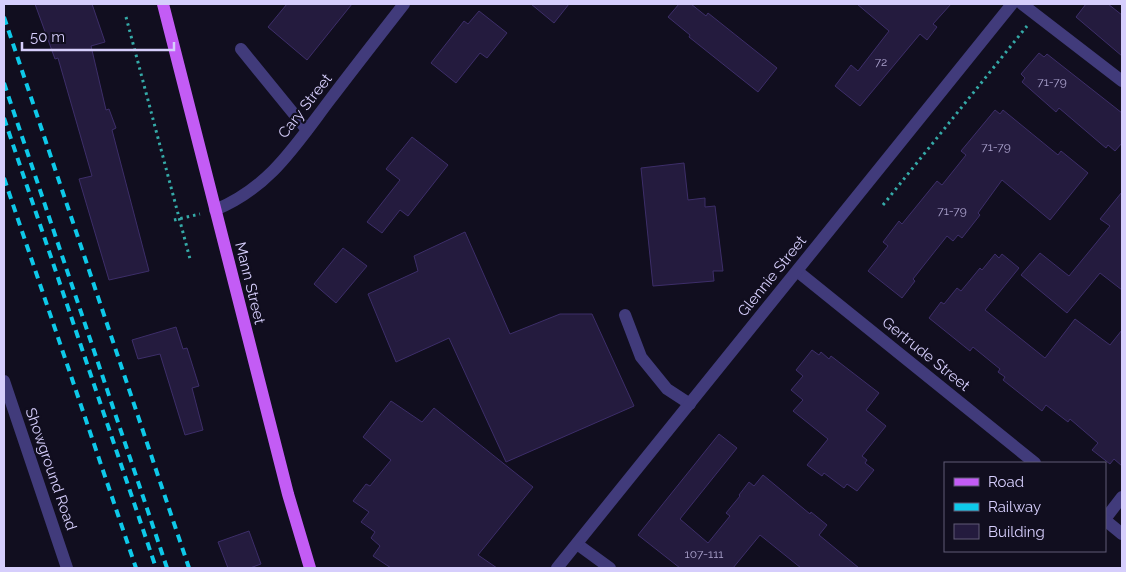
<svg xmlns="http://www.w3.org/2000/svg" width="1126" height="572" viewBox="0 0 1126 572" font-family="Raleway,sans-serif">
  <rect width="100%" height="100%" fill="#110e1f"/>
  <g fill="#241b3e" stroke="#3d2e69">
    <path d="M35 4H92L105 42 91 46 106 110 109 109 116 128 112 130 149 271 109 280 79 179 92 176 58 58 55 59Z"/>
    <path d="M287 4H352L307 60 268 27Z"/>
    <path d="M531 4H569L554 23Z"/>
    <path d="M679 4H691L706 16 708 13 777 68 758 92 689 37 690 35 668 17Z"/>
    <path d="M857 4H951L933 24 937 27 927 40 920 34 860 106 835 86 851 65 858 71 889 31Z"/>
    <path d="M1086 4H1108L1122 15V56L1076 17Z"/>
    <path d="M479 11 507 33 487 58 480 53 456 83 431 63 464 21 468 24Z"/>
    <path d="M1039 53 1044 57 1047 54 1122 113V143L1115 151 1108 145 1106 148 1100 143 1059 108 1056 112 1022 82 1025 78 1021 74Z"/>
    <path d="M995 110 1000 114 1003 110 1058 155 1061 151 1088 173 1050 220 1002 180 978 213 980 215 962 238 958 235 953 241 947 236 913 279 915 281 902 298 868 271 888 246 883 242 899 221 902 224 937 181 942 185 966 155 961 151Z"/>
    <path d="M412 137 448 165 408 216 400 210 382 233 367 222 400 180 386 169Z"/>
    <path d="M684 163 688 200 705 198V207L715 206 723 271H713L714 281 653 286 641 168Z"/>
    <path d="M1122 192V290L1100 273 1067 313 1021 275 1040 253 1069 276 1110 226 1100 219Z"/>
    <path d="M465 232 510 334 560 314H592L634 406 506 462 449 338 396 362 368 294 418 271 414 256Z"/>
    <path d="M343 248 367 266 336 303 314 284Z"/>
    <path d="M995 254 999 258 1002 254 1019 268 985 310 1045 358 1075 319 1110 345 1122 330V466L1114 459 1110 464 1092 450 1098 443 1070 419 1068 422 1046 405 1042 411 1003 380 1005 377 998 372 1000 369 973 347 970 351 929 318 941 302 944 304 957 288 961 291 980 268 982 270Z"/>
    <path d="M176 327 183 349 187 348 199 386 192 388 203 430 185 435 160 354 138 359 132 340Z"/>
    <path d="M812 350 819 355 821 352 829 359 831 356 879 393 866 410 886 426 862 456 867 460 865 463 874 470 857 491 847 484 844 488 824 473 822 476 807 465 828 439 793 411 803 400 791 390 803 376 796 370Z"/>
    <path d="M391 401 422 422 434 408 533 487 478 555 497 568H391L373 556 380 546 371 538 375 532 361 522 369 512 353 501 366 484 370 486 391 460 363 437Z"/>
    <path d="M719 434 737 448 680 519 708 543 730 516 726 513 740 496 739 495 749 482 754 486 763 475 810 514 811 512 827 525 819 535 859 568H801L760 535 733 568H680L638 535Z"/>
    <path d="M249 531 261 564 250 568H228L218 542Z"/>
  </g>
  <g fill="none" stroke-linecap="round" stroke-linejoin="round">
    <g stroke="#35aaa8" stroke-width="3" stroke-dasharray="2.5 4" stroke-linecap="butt">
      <path d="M126 17 190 259"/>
      <path d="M883 205 1027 26"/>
      <path d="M174 220 200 214"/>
    </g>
    <g stroke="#413b7b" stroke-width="12">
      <path d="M1022 4 1122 81"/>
      <path d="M241 49 307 130"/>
      <path d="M215 210C269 188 295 146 329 101 354 68 379 36 404 4"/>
      <path d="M797 271 1035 463"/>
      <path d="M625 315 641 357 667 389 690 404"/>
      <path d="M4 381 67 568"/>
      <path d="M1105 519 1122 497"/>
      <path d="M1105 520 1122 534"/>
      <path d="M577 544 610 568"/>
      <path d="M557 568 1012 4"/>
    </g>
    <path stroke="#c35cf5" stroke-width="12" d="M163 4 288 494 310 568"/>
    <g stroke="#0ec9e9" stroke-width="4" stroke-dasharray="8 6" stroke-linecap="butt">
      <path d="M4 17 189 568"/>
      <path d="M4 83 167 568"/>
      <path d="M4 118 156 568"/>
      <path d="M4 178 136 568"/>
    </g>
  </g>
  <g text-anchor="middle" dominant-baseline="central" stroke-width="4.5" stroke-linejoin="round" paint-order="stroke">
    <g font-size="12" fill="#aaa1cc">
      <text x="881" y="62">72</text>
      <text x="1052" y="82">71-79</text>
      <text x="996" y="147">71-79</text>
      <text x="952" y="211">71-79</text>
      <text x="704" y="554">107-111</text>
    </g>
    <g font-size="15" fill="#d6cefc" stroke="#110e1f">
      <text transform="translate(305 106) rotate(-52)">Cary Street</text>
      <text transform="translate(772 276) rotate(-51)">Glennie Street</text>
      <text transform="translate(250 283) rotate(76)">Mann Street</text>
      <text transform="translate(926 354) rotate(39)">Gertrude Street</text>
      <text transform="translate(51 469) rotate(71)">Showground Road</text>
    </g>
  </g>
  <rect width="1126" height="572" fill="none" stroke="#d6cefc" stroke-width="10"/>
  <rect x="944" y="462" width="162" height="90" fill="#110e1f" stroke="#605b77"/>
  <rect x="954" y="478" width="25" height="8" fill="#c35cf5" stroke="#605b77"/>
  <text x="988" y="487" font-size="15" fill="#d6cefc">Road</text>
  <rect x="954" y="503" width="25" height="8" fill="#0ec9e9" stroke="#605b77"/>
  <text x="988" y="512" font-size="15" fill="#d6cefc">Railway</text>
  <rect x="954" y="524" width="25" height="15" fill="#241b3e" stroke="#605b77"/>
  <text x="988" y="537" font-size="15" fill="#d6cefc">Building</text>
  <path d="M22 42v8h152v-8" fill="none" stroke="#d6cefc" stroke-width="2.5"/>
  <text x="30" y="42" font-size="15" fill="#d6cefc" stroke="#110e1f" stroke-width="4" paint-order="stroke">50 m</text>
</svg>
